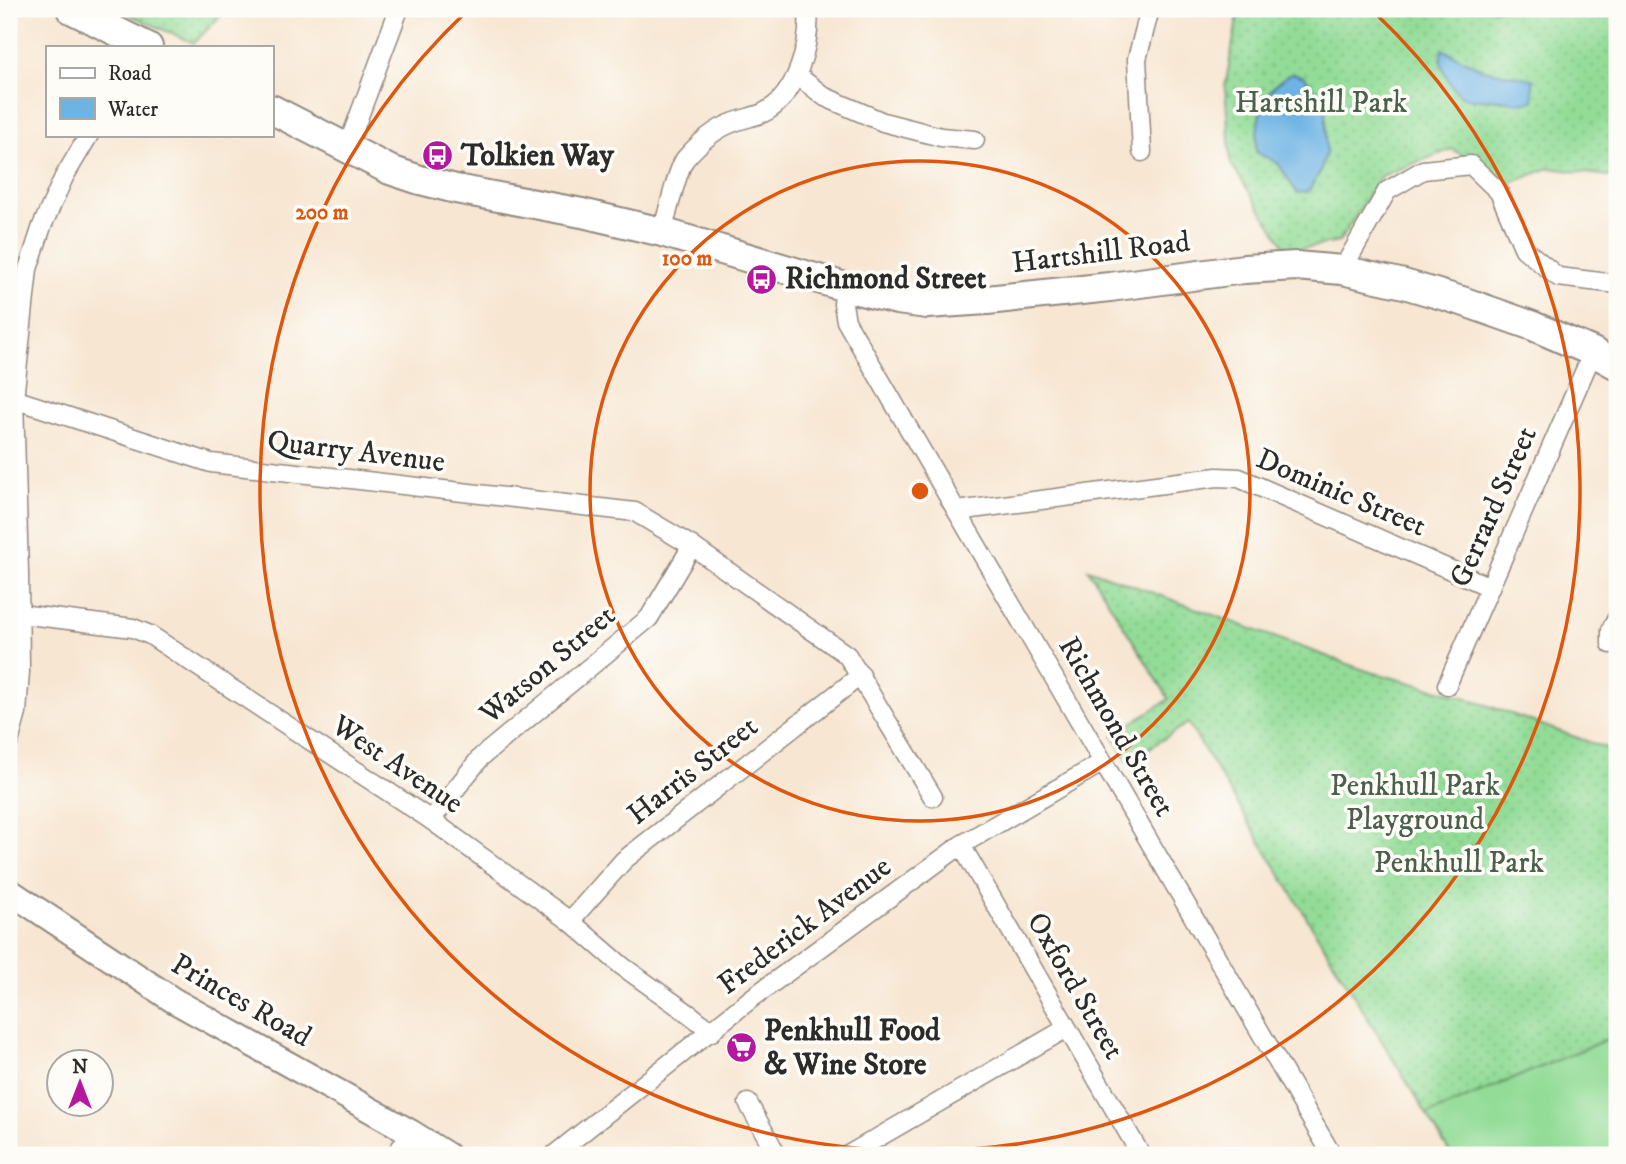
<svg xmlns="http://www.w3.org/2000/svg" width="1626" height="1164" viewBox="0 0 1626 1164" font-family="'IM FELL DW Pica',serif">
  <defs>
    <pattern id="grass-dots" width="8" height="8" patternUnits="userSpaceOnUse" patternTransform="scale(1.75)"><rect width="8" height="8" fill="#93dc97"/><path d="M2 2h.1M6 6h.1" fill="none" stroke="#7fbd82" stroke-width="1.8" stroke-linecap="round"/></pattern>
  </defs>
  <rect width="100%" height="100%" fill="#fdfcf7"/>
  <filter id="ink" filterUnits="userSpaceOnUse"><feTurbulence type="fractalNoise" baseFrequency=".0143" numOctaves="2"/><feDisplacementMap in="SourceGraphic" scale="14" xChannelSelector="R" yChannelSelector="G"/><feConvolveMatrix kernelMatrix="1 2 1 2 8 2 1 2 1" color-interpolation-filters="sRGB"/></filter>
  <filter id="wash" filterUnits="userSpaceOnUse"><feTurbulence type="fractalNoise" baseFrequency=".00686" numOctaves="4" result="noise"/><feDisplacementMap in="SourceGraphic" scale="28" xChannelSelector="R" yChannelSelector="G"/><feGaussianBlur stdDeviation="1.57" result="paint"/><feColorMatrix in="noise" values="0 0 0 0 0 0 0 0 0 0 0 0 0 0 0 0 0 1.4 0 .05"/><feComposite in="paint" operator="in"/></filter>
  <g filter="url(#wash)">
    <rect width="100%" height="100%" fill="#f7e6d2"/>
    <g fill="url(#grass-dots)" stroke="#5f8461" stroke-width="2">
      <path d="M116 9H227L194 43Z"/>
      <path d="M1239 9H1617V177L1549 168 1509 184 1452 149 1381 176 1339 242 1288 251 1231 164 1225 87Z"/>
      <path d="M1088 569 1367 671 1461 696 1617 752V1035L1427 1115 1188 723 1128 762 1113 735 1169 699Z"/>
    </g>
    <path fill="#93dc97" stroke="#5f8461" stroke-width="2" d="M1617 1035V1155H1451L1427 1115Z"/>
    <g fill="#6db3e4" stroke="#4c6f88" stroke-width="2">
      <path d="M1442 49 1484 70 1533 79V101C1517 104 1515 102 1500 100 1471 97 1461 107 1446 75 1441 65 1440 60 1442 49Z"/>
      <path d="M1292 73 1305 77 1317 94 1326 112V153L1320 172 1308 192 1297 193 1278 163 1256 152C1257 119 1259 90 1292 73Z"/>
    </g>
  </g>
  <g filter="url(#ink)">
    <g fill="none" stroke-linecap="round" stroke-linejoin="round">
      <defs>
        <g id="street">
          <path d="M798 76 825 97 883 122 941 137 975 140"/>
          <path d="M347 148 399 9"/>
          <path d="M1142 152 1137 59 1150 9"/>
          <path d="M662 232C667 216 677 170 685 159 698 144 713 130 732 123 742 119 753 117 763 113 797 97 811 43 808 9"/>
          <path d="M1342 270 1387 191 1423 170 1471 165 1499 192 1524 249 1558 277 1617 284"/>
          <path d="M845 287 843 304 846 321 1332 1155"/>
          <path d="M14 399 211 463 635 512 692 546 847 655 933 797"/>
          <path d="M957 511 1217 477 1239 478 1490 587"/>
          <path d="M20 614 133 628 150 635 431 820 570 921 622 966 692 1016 712 1032"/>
          <path d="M1611 644V630L1617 618"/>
          <path d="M1447 685 1593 352"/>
          <path d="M9 742 17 713 20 671 19 572 14 399 28 269 42 226 64 177 89 135"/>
          <path d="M431 820 481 757 649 618 692 546"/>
          <path d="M961 845 1141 1155"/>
          <path d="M570 921 624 860 861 675"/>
          <path d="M748 1103 777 1155"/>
          <path d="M395 1155 412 1133"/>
          <path d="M554 1155 752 998 961 845 1103 762"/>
          <path d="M848 1155 1067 1028"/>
        </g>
        <path id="secondary" d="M9 891 173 1000 412 1133 447 1155"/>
        <g id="primary">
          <path d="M71 9 148 47"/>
          <path d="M271 109 390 170 420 180 456 189 582 213 662 232 845 287 897 300 927 304 987 300 1110 287 1244 269 1296 266 1342 270 1404 284 1462 301 1533 326 1593 352 1617 365"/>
        </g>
      </defs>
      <use href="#street" stroke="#91887e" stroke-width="21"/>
      <use href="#secondary" stroke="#91887e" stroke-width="28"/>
      <use href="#primary" stroke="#91887e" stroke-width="32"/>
      <use href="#street" stroke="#fff" stroke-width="18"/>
      <use href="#secondary" stroke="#fff" stroke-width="24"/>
      <use href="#primary" stroke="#fff" stroke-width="28"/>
    </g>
  </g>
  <g fill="none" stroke="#df570e" stroke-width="3.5">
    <circle cx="920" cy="491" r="330"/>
    <path d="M1374 12A660 660 0 1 1 466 12"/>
  </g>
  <defs>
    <symbol id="bus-disc" viewBox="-11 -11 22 22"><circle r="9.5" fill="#b5179e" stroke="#fdfcf7"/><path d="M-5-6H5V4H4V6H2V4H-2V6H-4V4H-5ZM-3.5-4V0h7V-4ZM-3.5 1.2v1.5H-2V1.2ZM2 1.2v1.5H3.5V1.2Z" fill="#fff"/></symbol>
    <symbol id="supermarket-disc" viewBox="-11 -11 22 22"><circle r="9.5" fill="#b5179e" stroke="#fdfcf7"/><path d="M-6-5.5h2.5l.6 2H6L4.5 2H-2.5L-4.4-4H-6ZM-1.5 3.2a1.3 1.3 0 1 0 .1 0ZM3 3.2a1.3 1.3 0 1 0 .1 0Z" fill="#fff"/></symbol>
  </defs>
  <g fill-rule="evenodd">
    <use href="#bus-disc" x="420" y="138" width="35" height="35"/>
    <use href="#bus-disc" x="744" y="262" width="35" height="35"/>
    <use href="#supermarket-disc" x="724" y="1030" width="35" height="35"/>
  </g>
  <g text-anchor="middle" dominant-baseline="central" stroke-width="7" stroke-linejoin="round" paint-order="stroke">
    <g font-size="30" fill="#4a604b" stroke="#fdfcf7">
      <text x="1321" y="103">Hartshill Park</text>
      <text x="1415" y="786">Penkhull Park<tspan x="1415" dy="34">Playground</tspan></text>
      <text x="1459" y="863">Penkhull Park</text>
    </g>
    <g font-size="30" font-weight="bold" fill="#2b2b2b" stroke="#fdfcf7" text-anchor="start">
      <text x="461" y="156">Tolkien Way</text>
      <text x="785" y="279">Richmond Street</text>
      <text x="764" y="1031">Penkhull Food<tspan x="764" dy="34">&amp; Wine Store</tspan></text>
    </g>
    <g font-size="30" fill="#2b2b2b" stroke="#fdfcf7">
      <text transform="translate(1101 253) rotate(-7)">Hartshill Road</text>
      <text transform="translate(356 452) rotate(7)">Quarry Avenue</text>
      <text transform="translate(1341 493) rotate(23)">Dominic Street</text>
      <text transform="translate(1494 507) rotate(-66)">Gerrard Street</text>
      <text transform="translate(548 665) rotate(-40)">Watson Street</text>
      <text transform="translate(1116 727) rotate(60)">Richmond Street</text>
      <text transform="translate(397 765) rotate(34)">West Avenue</text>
      <text transform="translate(693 771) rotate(-38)">Harris Street</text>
      <text transform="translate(805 926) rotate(-37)">Frederick Avenue</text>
      <text transform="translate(1075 986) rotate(60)">Oxford Street</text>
      <text transform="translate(241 1001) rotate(30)">Princes Road</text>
    </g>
  </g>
  <circle cx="920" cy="491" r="10" fill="#df570e" stroke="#fdfcf7" stroke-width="3.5"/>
  <g font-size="21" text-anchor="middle" font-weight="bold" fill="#df570e" stroke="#fdfcf7" stroke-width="7" stroke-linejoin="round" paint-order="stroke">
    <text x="322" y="219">200 m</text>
    <text x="687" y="265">100 m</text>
  </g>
  <rect width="1626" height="1164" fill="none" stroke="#fdfcf7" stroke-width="35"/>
  <rect x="46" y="46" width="228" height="91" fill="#fdfcf7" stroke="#a9a8a5" stroke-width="2"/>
  <rect x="60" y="68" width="35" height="10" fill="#ffffff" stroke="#a9a8a5" stroke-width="2"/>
  <text x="108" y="80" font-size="21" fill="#2b2b2b">Road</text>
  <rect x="60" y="98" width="35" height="21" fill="#6db3e4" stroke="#a9a8a5" stroke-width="2"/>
  <text x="108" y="116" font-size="21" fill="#2b2b2b">Water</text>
  <g transform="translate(80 1083)"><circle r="33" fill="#fdfcf7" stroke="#a9a8a5" stroke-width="2"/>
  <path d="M0-5L12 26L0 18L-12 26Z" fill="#b5179e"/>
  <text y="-10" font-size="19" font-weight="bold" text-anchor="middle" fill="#2b2b2b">N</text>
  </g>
</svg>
